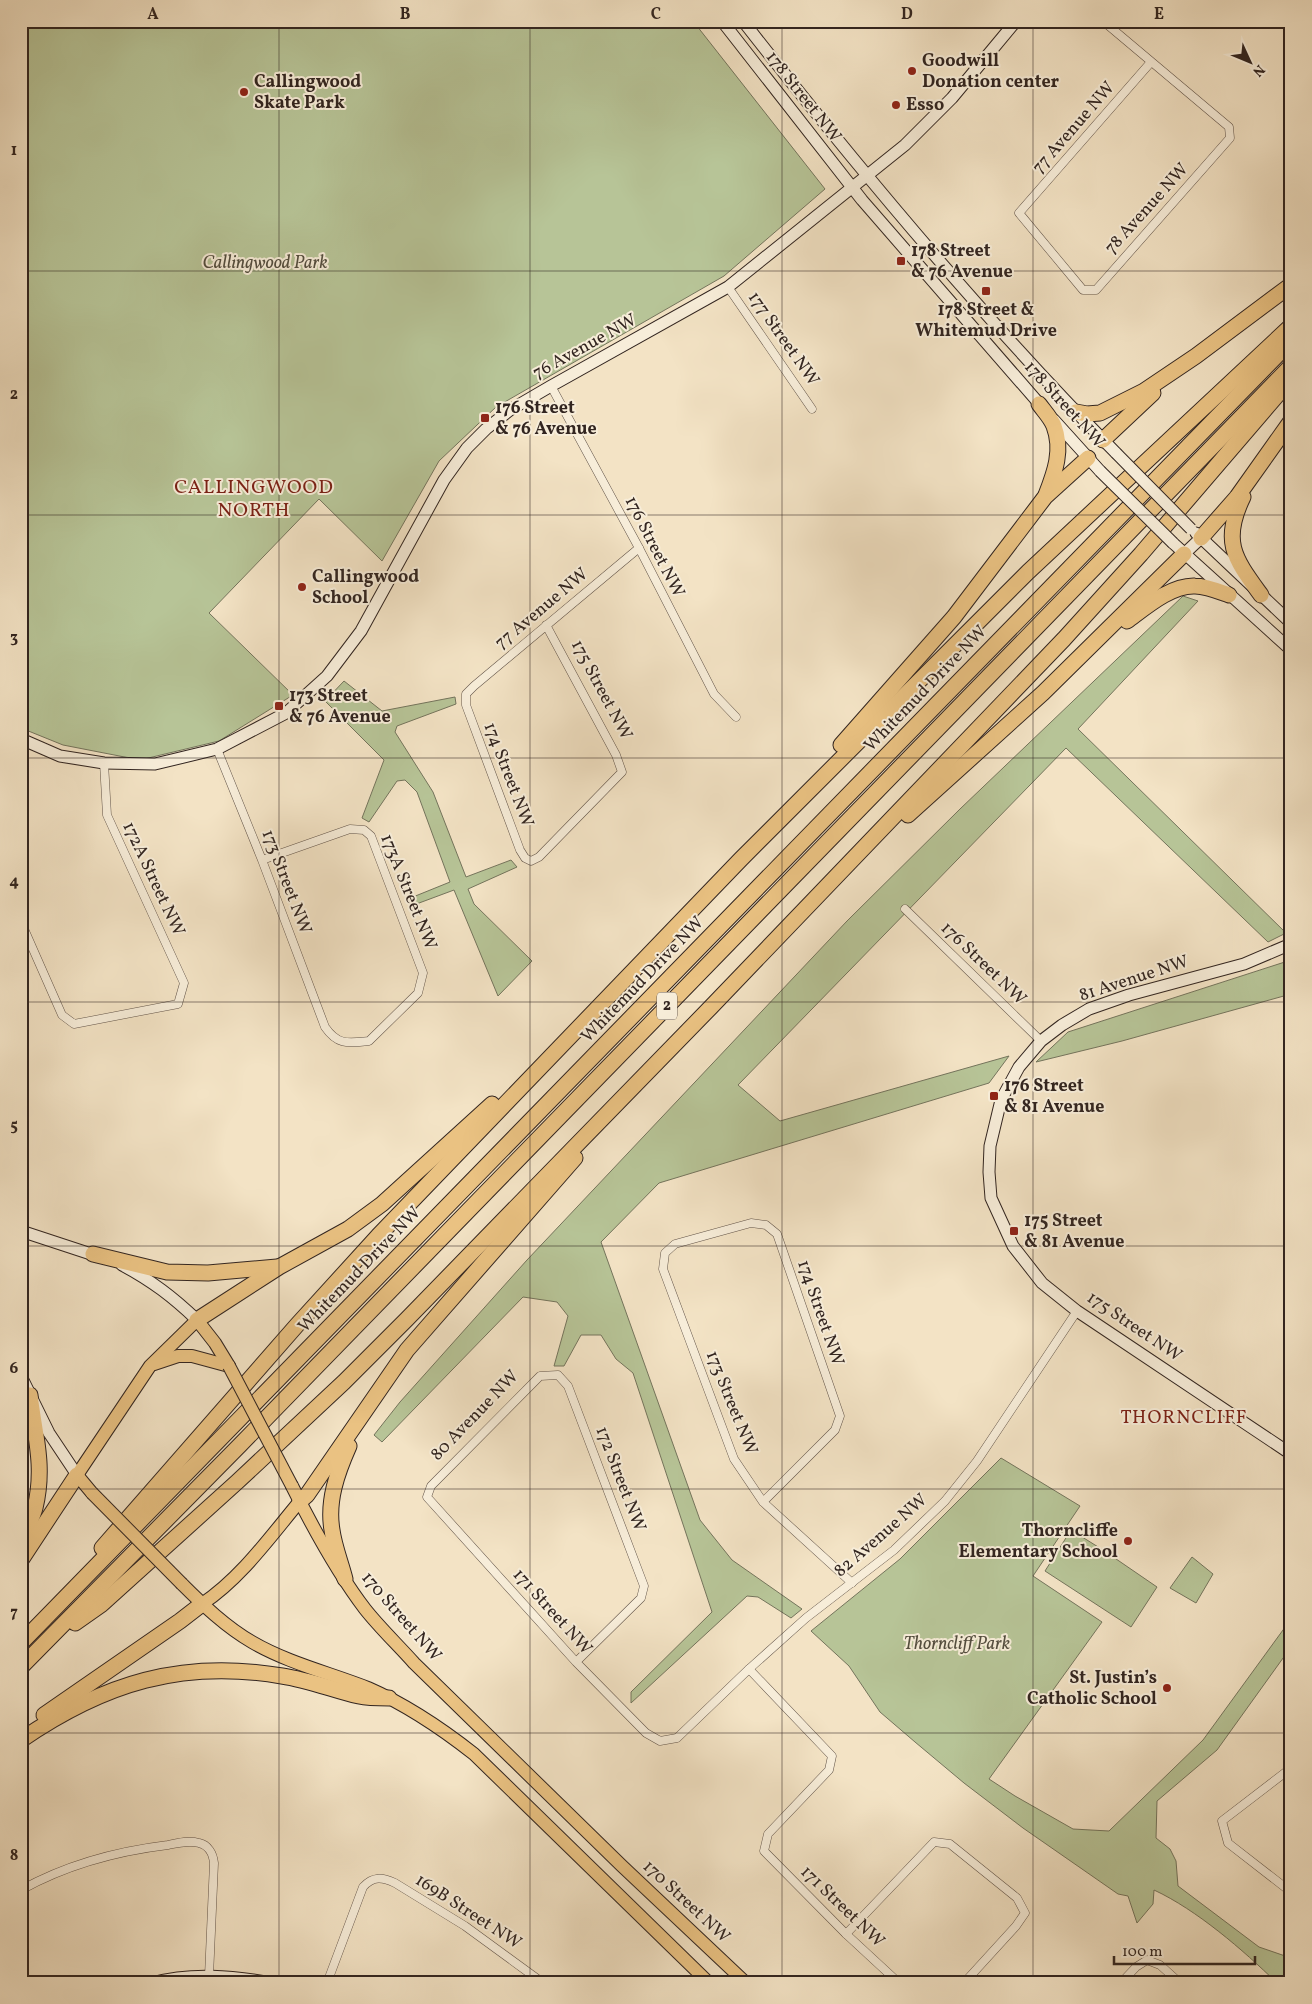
<svg xmlns="http://www.w3.org/2000/svg" width="1312" height="2004" viewBox="0 0 1312 2004" font-family="Vollkorn,serif">
  <rect width="100%" height="100%" fill="#f3e3c5"/>
  <filter id="stains"><feTurbulence type="fractalNoise" baseFrequency=".004" numOctaves="4"/><feColorMatrix values="0 0 0 0 .2 0 0 0 0 .09 0 0 0 0 .02 0 0 0 .5 -.17"/></filter>
  <radialGradient id="worn" r=".72"><stop offset=".6" stop-color="#630" stop-opacity="0"/><stop offset="1" stop-color="#630" stop-opacity=".3"/></radialGradient>
  <g fill="#b7c497" stroke="#74745c">
    <path d="M21 21H693L825 189 724 276 496 407 439 461 382 561 319 499 209 613 293 695 219 741 140 760 63 745 21 728Z"/>
    <path d="M1183 596 1198 601 1078 729 1286 933 1268 942 1066 748 738 1085 780 1121 1009 1056 989 1083 659 1183 601 1242 700 1520 732 1560 802 1609 791 1618 758 1597 747 1596 631 1703V1692L712 1612 633 1373 616 1359 601 1335H581L564 1366H554L568 1316 557 1302 523 1297 382 1442 374 1435 400 1402 527 1260 847 921 960 809Z"/>
    <path d="M344 681 382 711 455 697 456 704 397 726 395 732 433 792 466 877 511 860 517 867 468 889 474 904 532 961 498 996 454 890 411 906 408 899 450 882 417 792 405 780 397 781 369 822 362 818 384 760 325 701Z"/>
    <path d="M1291 960V994L1122 1041 1036 1062 1068 1032Z"/>
    <path d="M1001 1458 1080 1506 1033 1576 1102 1622 989 1779 1015 1796 1073 1829 1109 1831 1203 1740 1291 1619V1647L1217 1750 1157 1801 1156 1838 1170 1849 1176 1861 1178 1886 1259 1947 1291 1958V1983H1277C1243 1950 1197 1910 1154 1890L1153 1904 1137 1923 1128 1896 1118 1894 1023 1828 964 1783 915 1742 880 1712 849 1666 811 1631 900 1559Z"/>
    <path d="M1071 1530 1103 1550 1157 1587 1131 1627 1045 1571Z"/>
    <path d="M1192 1557 1213 1574 1196 1603 1170 1588Z"/>
  </g>
  <g fill="none" stroke-linecap="round" stroke-linejoin="round">
    <defs>
      <g id="street">
        <path d="M1103 21 1229 127 1230 138 1096 290H1083L1019 213 1151 62"/>
        <path d="M728 287 812 409"/>
        <path d="M551 386 639 548 714 694 736 717"/>
        <path d="M546 625 616 755 622 772 539 857 531 861 525 858 520 850 466 705V694L474 686 639 548"/>
        <path d="M217 749 262 860 325 1027C338 1046 349 1043 369 1041L418 993 423 973 371 836 364 830 350 829 262 860"/>
        <path d="M905 909 1041 1041"/>
        <path d="M21 922 62 1015 74 1024 178 1004 184 983 107 815 104 763"/>
        <path d="M763 1502 835 1430 840 1416 777 1234 766 1225 751 1223 675 1244 665 1253 663 1269 734 1459 763 1502 852 1583"/>
        <path d="M576 1662 641 1598 644 1586 568 1386 558 1375 540 1376 431 1486 427 1497 576 1662 646 1733 660 1741 677 1738 749 1669 806 1618 894 1550 945 1501 977 1461 1077 1311"/>
        <path d="M749 1669 832 1756 829 1770 768 1834 764 1851 846 1934 899 1983"/>
        <path d="M1291 1768 1222 1821 1228 1843 1291 1892"/>
        <path d="M21 1890C66 1865 118 1851 168 1845 177 1843 189 1840 199 1843 208 1845 213 1853 214 1863L209 1976"/>
        <path d="M846 1934 934 1842 950 1844 1017 1898 1025 1913 1016 1926 964 1983"/>
        <path d="M327 1983 363 1887C373 1876 382 1877 395 1883L465 1926 543 1983"/>
        <path d="M1121 1983 1136 1967 1147 1960 1160 1965 1180 1983"/>
      </g>
      <g id="secondary">
        <path d="M722 21 862 200 1043 408"/>
        <path d="M743 21C860 171 982 317 1116 453"/>
        <path d="M1054 420 1100 471"/>
        <path d="M1196 533 1291 623"/>
        <path d="M1173 543 1291 650"/>
        <path d="M1184 554 1201 538"/>
        <path d="M21 739 60 756 104 763 155 764 217 749 286 713 327 676 361 631 444 480 467 448 486 429 510 410 551 386 728 287 905 145 952 98 1016 21"/>
        <path d="M1291 944 1244 964 1129 995 1089 1009 1062 1025 1041 1041 1019 1067 1001 1100 990 1146 989 1172 991 1198 1013 1246 1042 1283 1077 1311 1291 1454"/>
        <path d="M21 1231 100 1257"/>
        <path d="M122 1265C152 1281 173 1297 197 1320"/>
        <path d="M21 1376 49 1433 77 1475"/>
        <path d="M152 1983C191 1972 233 1976 272 1983"/>
      </g>
      <g id="primary">
        <path d="M154 1364 178 1356H192L229 1366"/>
        <path d="M292 1486C313 1528 336 1571 365 1609 380 1628 398 1645 414 1663L622 1866 746 1983"/>
        <path d="M92 1493 77 1475 150 1366 197 1320 215 1343 229 1366"/>
        <path d="M182 1584C203 1605 226 1627 252 1642 288 1663 330 1673 368 1688 407 1705 441 1728 474 1754L709 1983"/>
        <path d="M202 1604C241 1578 270 1537 300 1501"/>
      </g>
      <g id="highway">
        <path d="M1039 404C1044 411 1051 418 1054 426 1063 450 1055 472 1046 495"/>
        <path d="M1076 412 1087 414 1100 413 1144 391 1196 356 1291 285"/>
        <path d="M1103 440 1153 393"/>
        <path d="M1243 497C1221 542 1235 559 1261 595"/>
        <path d="M1201 538 1237 497 1291 421"/>
        <path d="M1127 621C1146 607 1171 585 1195 586 1206 586 1218 591 1229 595"/>
        <path d="M841 745 954 617 1045 497 1088 458"/>
        <path d="M908 815 1043 693 1184 554"/>
        <path d="M93 1254 167 1272 208 1273 277 1267"/>
        <path d="M197 1320 279 1267 348 1229 382 1204 492 1104"/>
        <path d="M300 1501 307 1495 407 1350 575 1158"/>
        <path d="M21 1540C26 1530 32 1519 35 1508 45 1467 35 1436 30 1395"/>
        <path d="M102 1548 297 1325 378 1236 741 859 1028 572 1291 326"/>
        <path d="M21 1560 77 1475"/>
        <path d="M345 1579C341 1563 334 1546 332 1530 327 1501 337 1473 349 1446"/>
        <path d="M75 1623 102 1604 237 1482 344 1382 407 1319 711 1007 1064 639 1141 554 1291 379"/>
        <path d="M21 1643 1291 341"/>
        <path d="M21 1667 240 1445 1291 366"/>
        <path d="M44 1715 180 1621 202 1604"/>
        <path d="M21 1740C104 1683 182 1659 282 1676 309 1680 333 1690 359 1696 368 1698 379 1698 389 1698"/>
      </g>
    </defs>
    <use href="#street" stroke="#625449" stroke-width="9"/>
    <use href="#secondary" stroke="#322520" stroke-width="13"/>
    <use href="#primary" stroke="#322520" stroke-width="14"/>
    <use href="#highway" stroke="#322520" stroke-width="17"/>
    <use href="#street" stroke="#f7edd9" stroke-width="8"/>
    <use href="#secondary" stroke="#f7edd9" stroke-width="11"/>
    <use href="#primary" stroke="#eac282" stroke-width="12"/>
    <use href="#highway" stroke="#eac282" stroke-width="15"/>
    <defs>
      <g id="secondary-bridge">
        <path d="M1116 453 1191 529"/>
        <path d="M1100 471 1173 543"/>
      </g>
      <g id="primary-bridge">
        <path d="M229 1366 292 1486"/>
        <path d="M92 1493 182 1584"/>
      </g>
    </defs>
    <use href="#secondary-bridge" stroke="#322520" stroke-width="13" stroke-linecap="butt"/>
    <use href="#primary-bridge" stroke="#322520" stroke-width="14" stroke-linecap="butt"/>
    <use href="#secondary-bridge" stroke="#f7edd9" stroke-width="11"/>
    <use href="#primary-bridge" stroke="#eac282" stroke-width="12"/>
  </g>
  <path fill="none" stroke="#322520" stroke-width="1" stroke-opacity="0.55" d="M279 21V1983M530 21V1983M782 21V1983M1033 21V1983M21 271H1291M21 515H1291M21 758H1291M21 1002H1291M21 1246H1291M21 1489H1291M21 1733H1291"/>
  <g fill="#8f2418" stroke="#f7edd9" stroke-width="2">
    <circle cx="912" cy="71" r="5"/>
    <circle cx="244" cy="92" r="5"/>
    <circle cx="896" cy="105" r="5"/>
    <rect x="896" y="256" width="10" height="10" rx="2.5"/>
    <rect x="981" y="286" width="10" height="10" rx="2.5"/>
    <rect x="480" y="413" width="10" height="10" rx="2.5"/>
    <circle cx="302" cy="587" r="5"/>
    <rect x="274" y="701" width="10" height="10" rx="2.5"/>
    <rect x="989" y="1091" width="10" height="10" rx="2.5"/>
    <rect x="1009" y="1226" width="10" height="10" rx="2.5"/>
    <circle cx="1128" cy="1541" r="5"/>
    <circle cx="1167" cy="1688" r="5"/>
  </g>
  <g text-anchor="middle" dominant-baseline="central" stroke-width="4" stroke-linejoin="round" paint-order="stroke">
    <rect fill="#f7edd9" stroke="#6d6158" stroke-width="1" x="657" y="992.5" width="20" height="27" rx="4"/>
    <g font-size="16" font-weight="bold" fill="#322520">
      <text x="667" y="1006">2</text>
    </g>
    <g font-size="18" font-weight="bold" fill="#322520" stroke="#f7edd9" text-anchor="start">
      <text x="922" y="61">Goodwill<tspan x="922" dy="21">Donation center</tspan></text>
      <text x="254" y="82">Callingwood<tspan x="254" dy="21">Skate Park</tspan></text>
      <text x="906" y="105">Esso</text>
      <text x="911" y="251">178 Street<tspan x="911" dy="21">&amp; 76 Avenue</tspan></text>
      <text x="986" y="310" text-anchor="middle">178 Street &amp;<tspan x="986" dy="21">Whitemud Drive</tspan></text>
      <text x="495" y="408">176 Street<tspan x="495" dy="21">&amp; 76 Avenue</tspan></text>
      <text x="312" y="577">Callingwood<tspan x="312" dy="21">School</tspan></text>
      <text x="289" y="696">173 Street<tspan x="289" dy="21">&amp; 76 Avenue</tspan></text>
      <text x="1004" y="1086">176 Street<tspan x="1004" dy="21">&amp; 81 Avenue</tspan></text>
      <text x="1024" y="1221">175 Street<tspan x="1024" dy="21">&amp; 81 Avenue</tspan></text>
      <text x="1118" y="1531" text-anchor="end">Thorncliffe<tspan x="1118" dy="21">Elementary School</tspan></text>
      <text x="1157" y="1678" text-anchor="end">St. Justin’s<tspan x="1157" dy="21">Catholic School</tspan></text>
    </g>
    <g font-size="18" fill="#322520" stroke="#f7edd9">
      <text transform="translate(803 97) rotate(52)">178 Street NW</text>
      <text transform="translate(1074 128) rotate(-49)">77 Avenue NW</text>
      <text transform="translate(1147 209) rotate(-48)">78 Avenue NW</text>
      <text transform="translate(783 339) rotate(55)">177 Street NW</text>
      <text transform="translate(585 347) rotate(-29)">76 Avenue NW</text>
      <text transform="translate(1064 405) rotate(48)">178 Street NW</text>
      <text transform="translate(654 547) rotate(63)">176 Street NW</text>
      <text transform="translate(542 609) rotate(-40)">77 Avenue NW</text>
      <text transform="translate(926 689) rotate(-46)">Whitemud Drive NW</text>
      <text transform="translate(601 690) rotate(62)">175 Street NW</text>
      <text transform="translate(508 775) rotate(69)">174 Street NW</text>
      <text transform="translate(153 879) rotate(65)">172A Street NW</text>
      <text transform="translate(286 882) rotate(69)">173 Street NW</text>
      <text transform="translate(408 892) rotate(68)">173A Street NW</text>
      <text transform="translate(983 964) rotate(44)">176 Street NW</text>
      <text transform="translate(1134 979) rotate(-18)">81 Avenue NW</text>
      <text transform="translate(643 980) rotate(-46)">Whitemud Drive NW</text>
      <text transform="translate(360 1270) rotate(-46)">Whitemud Drive NW</text>
      <text transform="translate(820 1313) rotate(71)">174 Street NW</text>
      <text transform="translate(1134 1327) rotate(34)">175 Street NW</text>
      <text transform="translate(731 1403) rotate(68)">173 Street NW</text>
      <text transform="translate(475 1416) rotate(-46)">80 Avenue NW</text>
      <text transform="translate(620 1479) rotate(69)">172 Street NW</text>
      <text transform="translate(881 1536) rotate(-41)">82 Avenue NW</text>
      <text transform="translate(552 1612) rotate(48)">171 Street NW</text>
      <text transform="translate(401 1617) rotate(49)">170 Street NW</text>
      <text transform="translate(686 1902) rotate(43)">170 Street NW</text>
      <text transform="translate(842 1907) rotate(44)">171 Street NW</text>
      <text transform="translate(468 1912) rotate(33)">169B Street NW</text>
    </g>
    <g font-size="18" font-style="italic" fill="#534d3e" stroke="#f7edd9">
      <text x="265" y="263">Callingwood Park</text>
      <text x="957" y="1644">Thorncliff Park</text>
    </g>
    <g font-size="19" letter-spacing="1" fill="#7a1f14" stroke="#f7edd9">
      <text x="1184" y="1418">THORNCLIFF</text>
    </g>
    <g font-size="20" letter-spacing="1" fill="#7a1f14" stroke="#f7edd9">
      <text x="254" y="488">CALLINGWOOD<tspan x="254" dy="23">NORTH</tspan></text>
    </g>
  </g>
  <rect width="1312" height="2004" fill="none" stroke="#f3e3c5" stroke-width="55"/>
  <g transform="translate(1250 62) rotate(134)" stroke="#f7edd9" stroke-width="4" paint-order="stroke">
  <path d="M0-4L9 19L0 12L-9 19Z" fill="#322520"/>
  <text y="-8" font-size="14" font-weight="bold" text-anchor="middle" fill="#322520">N</text>
  </g>
  <path d="M1114 1956v8h141v-8" fill="none" stroke="#322520" stroke-width="2.5"/>
  <text x="1122" y="1956" font-size="15" fill="#322520" stroke="#f7edd9" stroke-width="4" paint-order="stroke">100 m</text>
  <rect x="28" y="28" width="1256" height="1948" fill="none" stroke="#322520" stroke-width="2"/>
  <g font-size="16" text-anchor="middle" font-weight="bold" fill="#322520">
    <text x="153" y="19">A</text>
    <text x="405" y="19">B</text>
    <text x="656" y="19">C</text>
    <text x="907" y="19">D</text>
    <text x="1159" y="19">E</text>
    <text x="14" y="155">1</text>
    <text x="14" y="399">2</text>
    <text x="14" y="642">3</text>
    <text x="14" y="886">4</text>
    <text x="14" y="1130">5</text>
    <text x="14" y="1373">6</text>
    <text x="14" y="1617">7</text>
    <text x="14" y="1860">8</text>
  </g>
  <rect width="100%" height="100%" filter="url(#stains)"/>
  <rect width="100%" height="100%" fill="url(#worn)"/>
</svg>
